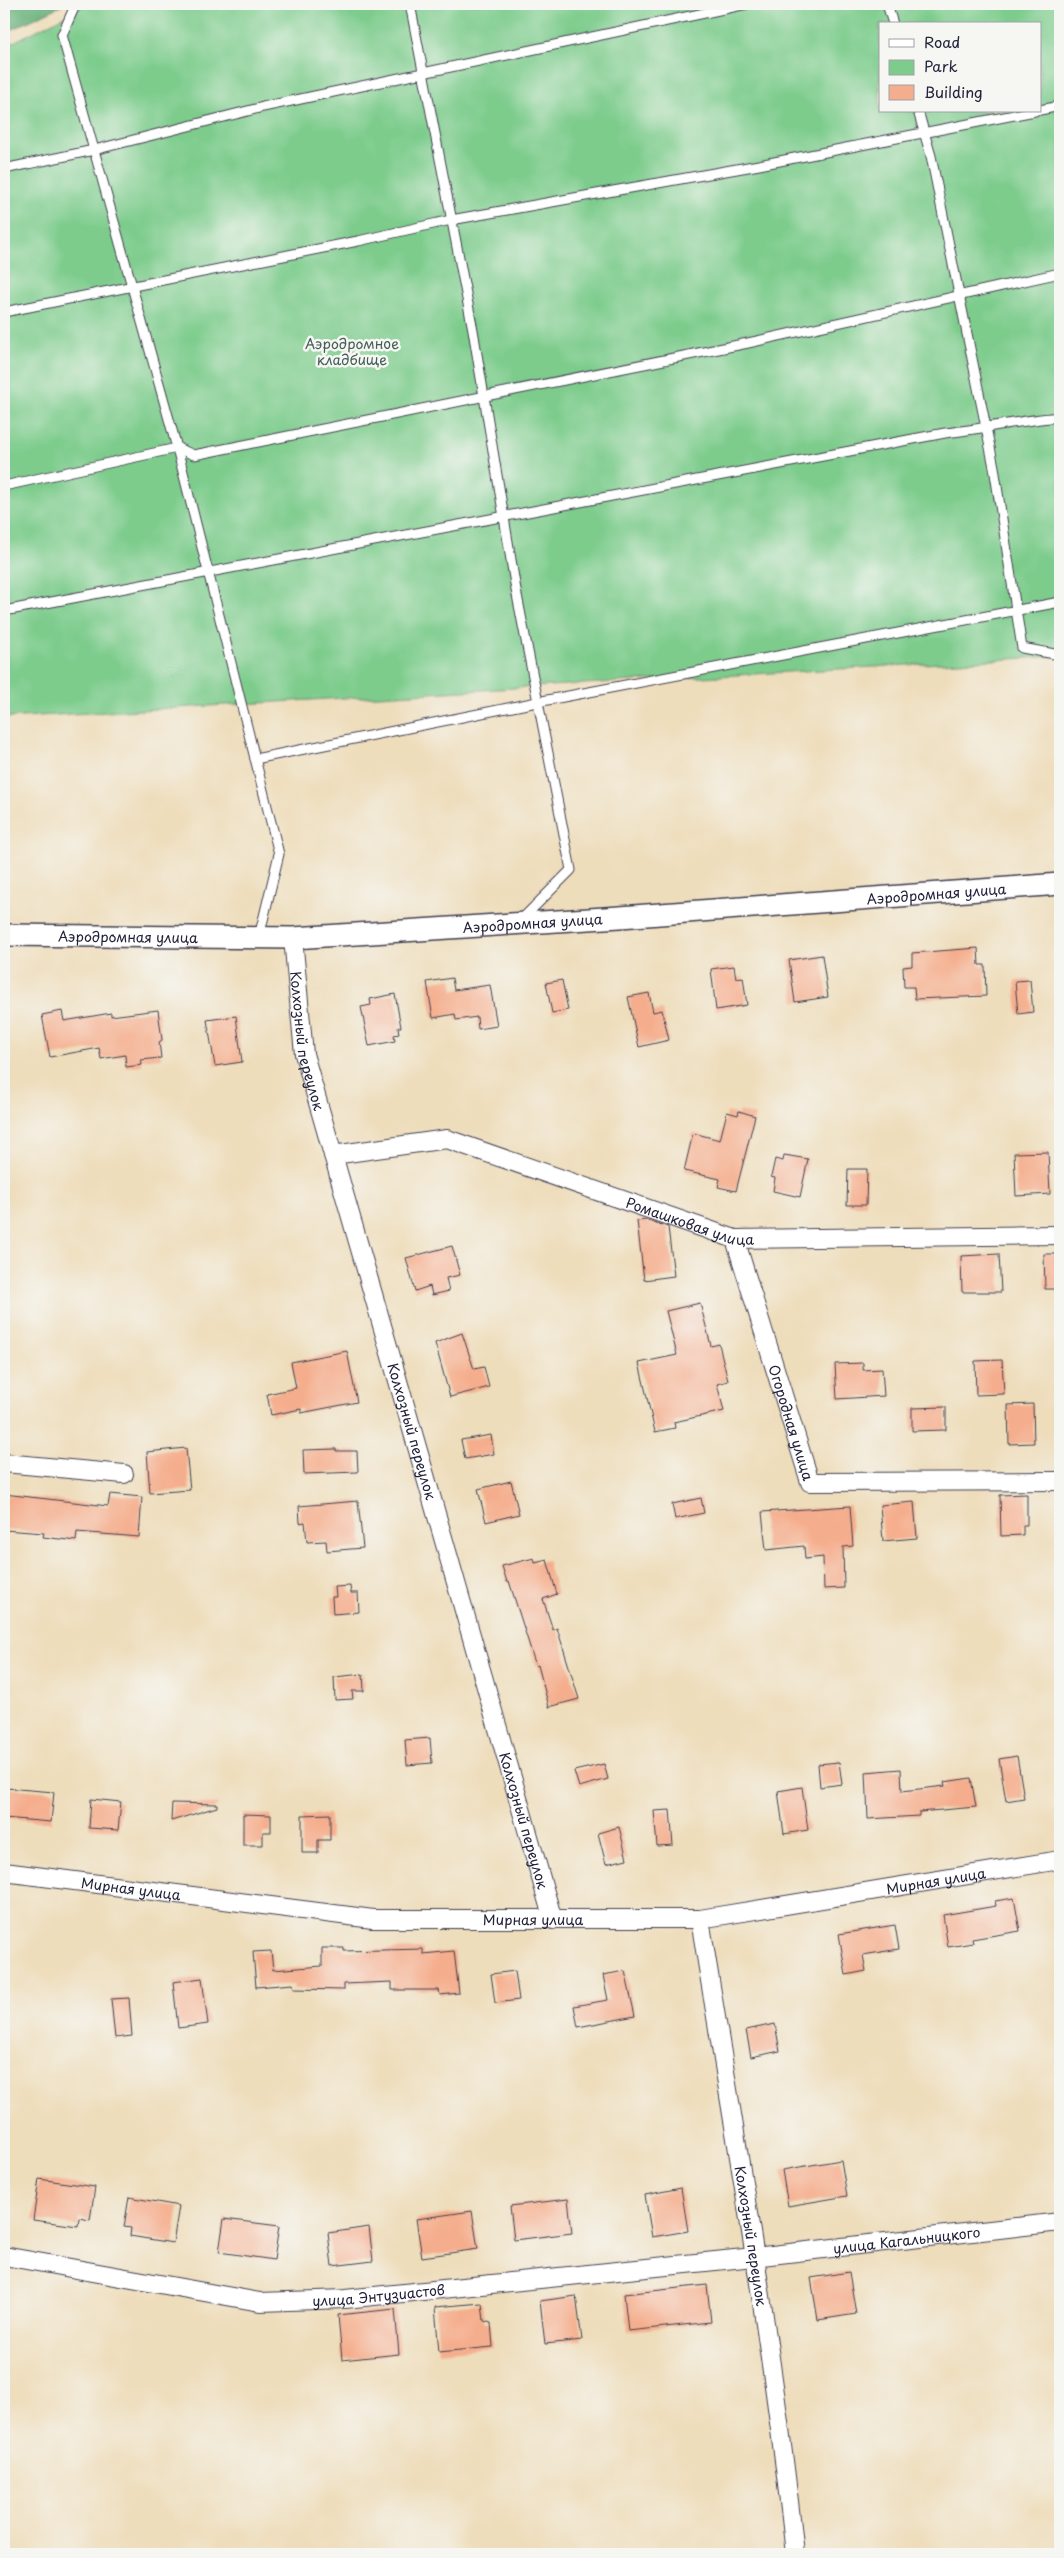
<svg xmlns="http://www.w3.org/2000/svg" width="1064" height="2558" viewBox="0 0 1064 2558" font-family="'Playpen Sans',sans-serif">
  <rect width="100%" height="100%" fill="#f6f6f2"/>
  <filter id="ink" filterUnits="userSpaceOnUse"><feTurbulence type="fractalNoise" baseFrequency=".02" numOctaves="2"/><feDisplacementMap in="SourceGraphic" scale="10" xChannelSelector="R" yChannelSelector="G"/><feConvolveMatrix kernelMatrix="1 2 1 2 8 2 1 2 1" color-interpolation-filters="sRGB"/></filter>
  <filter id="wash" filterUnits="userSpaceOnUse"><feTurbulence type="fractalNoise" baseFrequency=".0096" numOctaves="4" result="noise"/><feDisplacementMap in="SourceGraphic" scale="20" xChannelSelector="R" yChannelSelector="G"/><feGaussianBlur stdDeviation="1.12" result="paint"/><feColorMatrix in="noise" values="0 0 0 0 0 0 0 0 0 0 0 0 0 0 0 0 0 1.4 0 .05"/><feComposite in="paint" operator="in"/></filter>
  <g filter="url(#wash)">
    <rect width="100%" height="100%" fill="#edb"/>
    <path fill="#7dcc8c" stroke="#507764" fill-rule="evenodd" d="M88 4H1060V656L4 718V47ZM880 24H1040V111H880Z"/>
    <path fill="#66b078" stroke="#44695a" d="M4 4H65L4 33Z"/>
    <g id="blocks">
      <g fill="#f5ae8d">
        <path d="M978 948 979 965H985L986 996 915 999 914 987H904L903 967 912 966V953Z"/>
        <path d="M822 955 828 997 795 1002 789 960Z"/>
        <path d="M734 966 736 978 743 977 747 1005 716 1010 711 969Z"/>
        <path d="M452 978 454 990 490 985 497 1026 478 1029 477 1017 456 1020 455 1014 433 1018 427 982Z"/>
        <path d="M562 980 568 1010 552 1013 546 983Z"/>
        <path d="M1030 980 1033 1012 1018 1014 1015 981Z"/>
        <path d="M649 993 653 1012 662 1010 669 1040 639 1047 628 997Z"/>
        <path d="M395 994 401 1027H398L399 1034 394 1035 395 1041 369 1046 361 1007 371 1005 370 999Z"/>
        <path d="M158 1010 162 1040 159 1042 161 1058 141 1060 142 1065 126 1067 125 1055 101 1059 99 1048 50 1057 42 1015 62 1011 64 1021 111 1013V1016Z"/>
        <path d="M236 1016 242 1062 215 1066 207 1020Z"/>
        <path d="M739 1111 755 1116 736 1191 718 1187 720 1179 684 1171 693 1133 720 1140 727 1112 738 1115Z"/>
        <path d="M1048 1152 1050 1194 1016 1196 1014 1153Z"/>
        <path d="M784 1155 808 1159 800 1197 773 1191 775 1178 771 1177 775 1159 783 1161Z"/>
        <path d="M848 1169H867L866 1205H847Z"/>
        <path d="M647 1220 668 1227 674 1276 644 1280 637 1221Z"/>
        <path d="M452 1246 460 1275 446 1278 449 1291 432 1295 430 1286 415 1291 406 1258Z"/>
        <path d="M999 1254 1001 1292H962L961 1256Z"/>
        <path d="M1044 1254H1059L1060 1289H1045Z"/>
        <path d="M700 1303 711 1346 719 1344 728 1381 717 1384 724 1411 674 1422 675 1428 655 1432 639 1363 677 1355 666 1311Z"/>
        <path d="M462 1333 474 1369 484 1367 489 1387 450 1397 435 1343Z"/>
        <path d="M347 1351 357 1402 301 1413V1409L271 1415 267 1394 296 1388 291 1362Z"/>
        <path d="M1002 1360 1004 1394 976 1395 975 1361Z"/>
        <path d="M863 1363V1370L882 1369 884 1396 837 1399 835 1364Z"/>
        <path d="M1033 1404 1034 1443 1009 1444 1008 1405Z"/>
        <path d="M946 1407V1430L912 1431V1408Z"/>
        <path d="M491 1435 494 1454 465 1459 461 1440Z"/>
        <path d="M186 1448 190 1490 150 1493 147 1452Z"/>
        <path d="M336 1449V1451H357L358 1472 304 1474 303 1450Z"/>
        <path d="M511 1481 519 1514 486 1522 478 1489Z"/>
        <path d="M4 1494 108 1506 110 1494 142 1497 139 1537 77 1532 76 1541 43 1537 44 1533 4 1530Z"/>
        <path d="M1027 1494V1525H1023V1535L1001 1536 1000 1495Z"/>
        <path d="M701 1498 704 1513 675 1519 672 1504Z"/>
        <path d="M358 1501 363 1548 327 1551 326 1541 307 1542 305 1522 300 1523 299 1506Z"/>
        <path d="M914 1502 917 1538 883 1541 880 1505Z"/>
        <path d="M850 1506 853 1546 843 1547 844 1588 824 1589 823 1557 805 1559 804 1546 766 1550 762 1512Z"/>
        <path d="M534 1558 535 1563 547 1560 557 1594 543 1599 553 1630 557 1628 579 1699 549 1707 538 1665 536 1666 509 1581 507 1582 502 1566Z"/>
        <path d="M350 1586 351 1593H358L359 1612 333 1614 332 1597H336L335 1587Z"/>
        <path d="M363 1674 364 1691H352L353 1699 335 1700 334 1677Z"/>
        <path d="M430 1738 432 1763 407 1765 405 1740Z"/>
        <path d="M1017 1756 1024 1798 1006 1801 999 1759Z"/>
        <path d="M839 1762 842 1784 820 1787 818 1764Z"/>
        <path d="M604 1764 608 1779 579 1787 574 1771Z"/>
        <path d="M901 1769 902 1791 945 1786 944 1782 971 1778 976 1807 919 1812V1816L868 1819 866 1772Z"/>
        <path d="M802 1787 808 1830 784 1834 778 1791Z"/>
        <path d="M6 1788 54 1792 51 1822 4 1818Z"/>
        <path d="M91 1799 121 1802 118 1830 89 1828Z"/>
        <path d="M172 1803 217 1804V1807L171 1821Z"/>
        <path d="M670 1810 673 1845 657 1846 654 1811Z"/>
        <path d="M243 1814 271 1815V1832H263V1845H243Z"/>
        <path d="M330 1814V1840H318V1853H302V1815Z"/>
        <path d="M619 1827 627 1859 606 1864 598 1833Z"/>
        <path d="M1014 1898 1020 1931 972 1939 973 1943 948 1947 943 1915 996 1906 995 1901Z"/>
        <path d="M895 1925 899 1949 863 1955 866 1971 846 1975 839 1934Z"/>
        <path d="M322 1948H344V1951L423 1949V1954L454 1951 459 1993 440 1995 439 1990H392V1982L344 1984V1990L294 1989 293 1984 256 1987 253 1952 271 1951 273 1970 322 1966Z"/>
        <path d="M515 1971 519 2000 495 2003 491 1974Z"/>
        <path d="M625 1971 635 2016 578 2027 574 2006 608 2000 603 1975Z"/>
        <path d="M202 1978 208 2024 178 2028 173 1982Z"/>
        <path d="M129 1998 132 2036 115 2038 111 1999Z"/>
        <path d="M775 2024 780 2051 751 2057 746 2030Z"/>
        <path d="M841 2160 847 2196 788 2206 782 2170Z"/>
        <path d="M39 2179 95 2187 90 2220 79 2218 78 2226 33 2220Z"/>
        <path d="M681 2188 688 2231 652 2237 645 2195Z"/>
        <path d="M129 2197 179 2206 173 2243 130 2236 131 2228 124 2227Z"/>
        <path d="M568 2199 572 2233 514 2240 510 2206Z"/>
        <path d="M472 2211 478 2249 422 2257 416 2219Z"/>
        <path d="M224 2219 279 2226 274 2260 219 2252Z"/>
        <path d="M369 2227 373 2261 332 2266 328 2233Z"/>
        <path d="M849 2272 856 2314 818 2320 811 2278Z"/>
        <path d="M707 2285 711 2322 628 2331 624 2294Z"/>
        <path d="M576 2296 582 2340 545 2344 540 2301Z"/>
        <path d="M482 2303 484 2321 491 2323 493 2347 439 2352 435 2307Z"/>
        <path d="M395 2309 399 2354 342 2360 338 2315Z"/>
      </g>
    </g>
  </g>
  <g filter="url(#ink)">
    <use href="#blocks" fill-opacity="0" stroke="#413e4e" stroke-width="1"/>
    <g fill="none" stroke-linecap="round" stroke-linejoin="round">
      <defs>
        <g id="service">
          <path d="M80 4 74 8 62 35 177 448 279 854 259 937"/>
          <path d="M410 4 473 330 516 590 571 870 521 920"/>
          <path d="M887 4 893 24"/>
          <path d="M1040 110 1060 106"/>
          <path d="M918 111 931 156 994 467 1022 648 1060 655"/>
          <path d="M4 169 94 150 263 107 747 4"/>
          <path d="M4 312 358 241 451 220 759 165 1035 111"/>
          <path d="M4 486 177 448 194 455 748 343 1060 273"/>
          <path d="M4 611 945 433C984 429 1021 420 1060 417"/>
          <path d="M255 759 537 702 1060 602"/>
        </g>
        <g id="minor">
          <path id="s1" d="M293 938 304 1054 553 1920"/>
          <path id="s2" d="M333 1155 447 1139 735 1239 1060 1235"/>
          <path id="s3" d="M735 1239 810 1482 1060 1481"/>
          <path d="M4 1463 124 1474"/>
          <path id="s4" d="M4 1872 373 1919H700L1060 1860"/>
          <path id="s5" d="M700 1919C734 2130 772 2341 795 2554"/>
          <path id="s6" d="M4 2256 260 2302 345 2299 754 2257 1060 2222"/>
        </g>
        <g id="tertiary">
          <path id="s7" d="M4 935 293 938 620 917 1060 884"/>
        </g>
      </defs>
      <use href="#service" stroke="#413e4e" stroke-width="11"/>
      <use href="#minor" stroke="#413e4e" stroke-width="20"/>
      <use href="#tertiary" stroke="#413e4e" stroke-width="24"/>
      <use href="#service" stroke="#fff" stroke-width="9"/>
      <use href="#minor" stroke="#fff" stroke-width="18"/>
      <use href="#tertiary" stroke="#fff" stroke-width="21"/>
    </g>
  </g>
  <g text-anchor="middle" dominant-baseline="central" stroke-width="5" stroke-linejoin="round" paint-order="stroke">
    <g font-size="14" fill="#425e57" stroke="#f6f6f2">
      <text x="352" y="343">Аэродромное<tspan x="352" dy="16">кладбище</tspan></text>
    </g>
    <g font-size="14" fill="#22223b" stroke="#f6f6f2">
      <text stroke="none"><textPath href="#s7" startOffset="934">Аэродромная улица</textPath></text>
      <text stroke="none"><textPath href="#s7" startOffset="529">Аэродромная улица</textPath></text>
      <text stroke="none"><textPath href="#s7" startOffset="124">Аэродромная улица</textPath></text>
      <text stroke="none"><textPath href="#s1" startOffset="104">Колхозный переулок</textPath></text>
      <text stroke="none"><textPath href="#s2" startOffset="372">Ромашковая улица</textPath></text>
      <text stroke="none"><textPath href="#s3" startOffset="192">Огородная улица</textPath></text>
      <text stroke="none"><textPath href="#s1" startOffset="509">Колхозный переулок</textPath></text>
      <text stroke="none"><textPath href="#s1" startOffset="914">Колхозный переулок</textPath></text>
      <text stroke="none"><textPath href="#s4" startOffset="938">Мирная улица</textPath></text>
      <text stroke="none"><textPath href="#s4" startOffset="128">Мирная улица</textPath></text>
      <text stroke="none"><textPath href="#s4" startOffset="532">Мирная улица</textPath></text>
      <text stroke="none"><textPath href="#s5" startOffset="321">Колхозный переулок</textPath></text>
      <text stroke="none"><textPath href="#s6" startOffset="910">улица Кагальницкого</textPath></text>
      <text stroke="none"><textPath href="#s6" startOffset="379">улица Энтузиастов</textPath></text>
    </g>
  </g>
  <rect width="1064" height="2558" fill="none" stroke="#f6f6f2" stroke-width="20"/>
  <rect x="879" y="22" width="162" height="90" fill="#f6f6f2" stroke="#a1a1a9"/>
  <rect x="889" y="39" width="25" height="8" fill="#ffffff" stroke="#a1a1a9"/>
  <text x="924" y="48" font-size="15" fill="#22223b">Road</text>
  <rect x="889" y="60" width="25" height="15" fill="#7dcc8c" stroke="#a1a1a9"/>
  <text x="924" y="72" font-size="15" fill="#22223b">Park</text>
  <rect x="889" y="85" width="25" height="15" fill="#f5ae8d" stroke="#a1a1a9"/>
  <text x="924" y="98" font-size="15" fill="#22223b">Building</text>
</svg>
